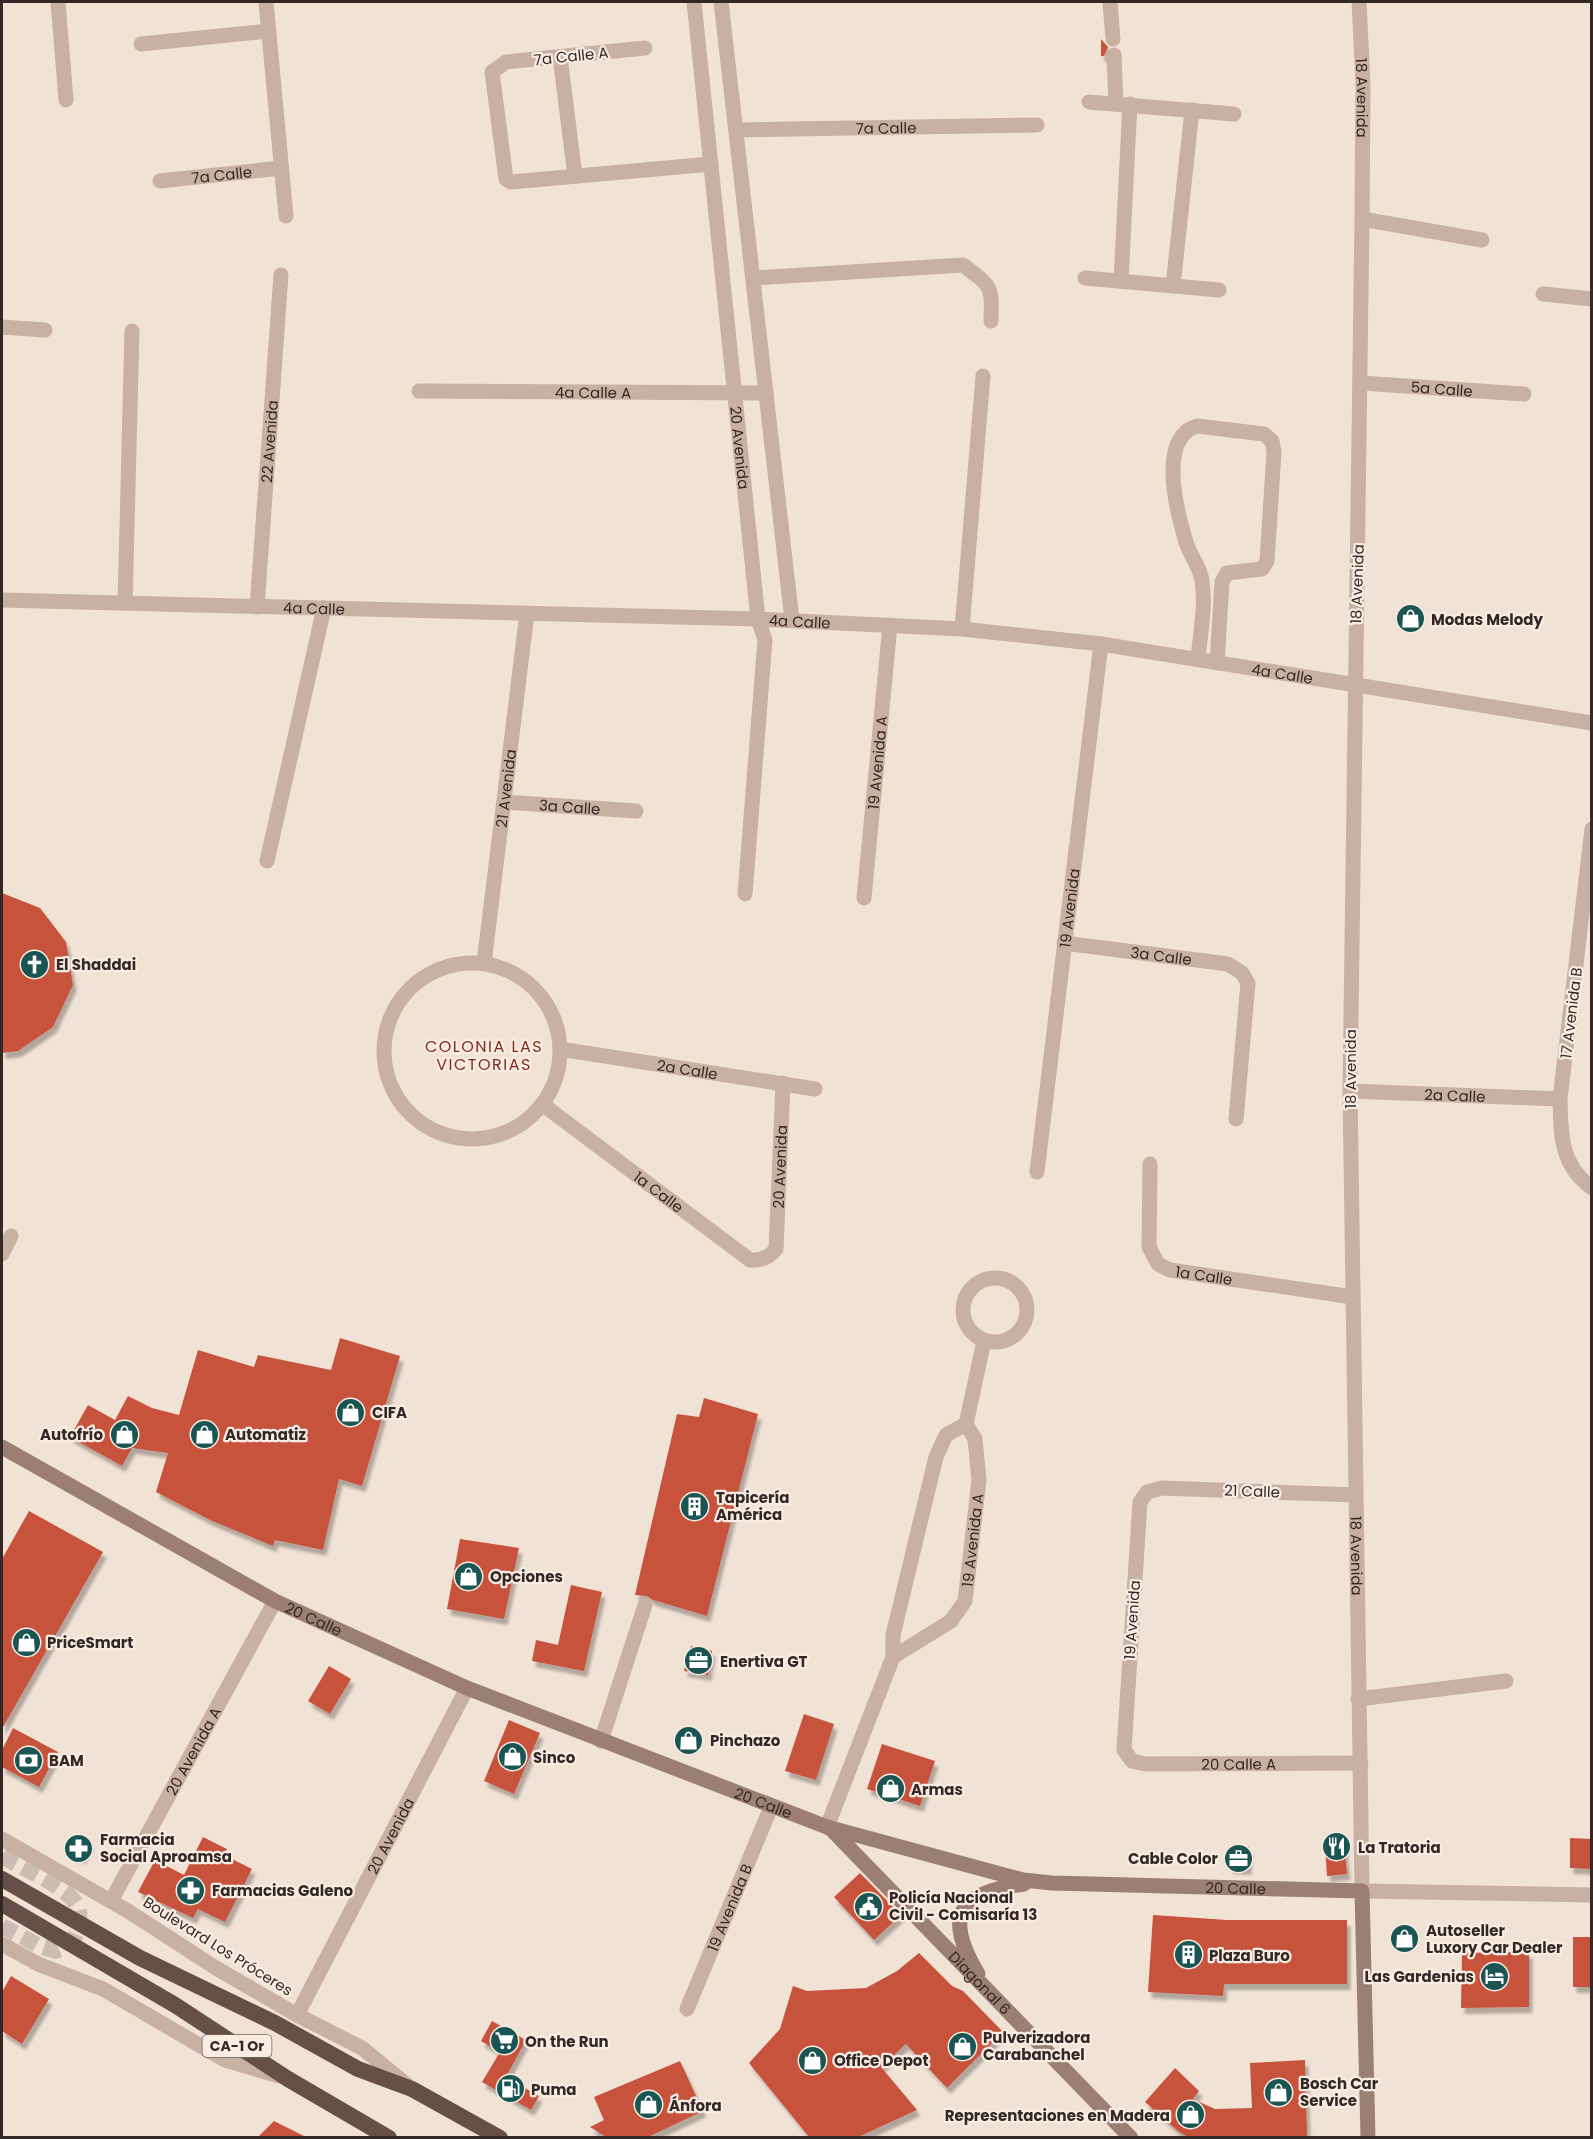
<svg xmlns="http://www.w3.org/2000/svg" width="1593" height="2139" viewBox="0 0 1593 2139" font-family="Poppins,sans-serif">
  <defs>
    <filter id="shadow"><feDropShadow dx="3.5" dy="6" stdDeviation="1.5" flood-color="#0004"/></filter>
  </defs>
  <rect width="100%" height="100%" fill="#f1e2d6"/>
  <g fill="#c7523e" filter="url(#shadow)">
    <path d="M1101 39 1108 47 1104 56H1101Z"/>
    <path d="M2 893 40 908 66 942 73 985 53 1027 18 1051 2 1053Z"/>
    <path d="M340 1338 400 1356 362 1486 339 1479 323 1550 275 1540 273 1546 210 1520 156 1492 168 1453 132 1448 122 1466 70 1437 88 1405 115 1420 128 1396 152 1408 179 1415 198 1350 254 1367 258 1355 331 1370Z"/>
    <path d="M704 1398 758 1414 707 1616 653 1600 647 1596 635 1595 677 1414 699 1417Z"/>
    <path d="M29 1511 103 1552 2 1729V1559Z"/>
    <path d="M460 1539 519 1548 504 1619 447 1609Z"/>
    <path d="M571 1585 602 1592 584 1671 532 1661 536 1640 558 1645Z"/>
    <path d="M691 1646 712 1651 708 1675 684 1671Z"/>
    <path d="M329 1666 351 1679 330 1714 308 1701Z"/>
    <path d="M804 1714 834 1724 816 1780 785 1771Z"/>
    <path d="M509 1720 540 1733 514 1794 484 1781Z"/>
    <path d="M13 1728 58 1752 39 1787 2 1767V1750Z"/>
    <path d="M882 1744 935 1761 920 1806 867 1789Z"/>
    <path d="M76 1837 90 1844 82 1858 69 1851Z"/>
    <path d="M203 1837 227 1849 224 1855 252 1869 225 1922 198 1909 193 1918 138 1892 155 1860 184 1875Z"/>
    <path d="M1570 1838 1592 1839V1869L1570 1868Z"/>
    <path d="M1344 1845 1347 1874 1327 1876 1325 1847Z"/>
    <path d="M1231 1846 1249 1847 1248 1869 1230 1868Z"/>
    <path d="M860 1873 901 1915 874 1940 834 1897Z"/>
    <path d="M1153 1915 1227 1920H1347V1984H1224L1223 1996 1148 1992Z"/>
    <rect x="1573" y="1937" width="19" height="50"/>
    <path d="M1529 1952V2007L1461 2008 1462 1953Z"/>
    <path d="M919 1953 952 1986 963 1991 1003 2032 947 2088 906 2044 881 2067 917 2110 856 2138H810L749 2063 780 2029 793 1986 807 1991 866 1988 897 1971Z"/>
    <path d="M11 1976 49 1999 22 2044 2 2031V1992Z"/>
    <path d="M492 2021 526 2040 506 2077 539 2096 531 2110 482 2082 500 2052 481 2041Z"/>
    <path d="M1305 2060 1307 2138H1190L1179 2132 1145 2102 1175 2068 1199 2091 1193 2099 1215 2109 1252 2108 1250 2063Z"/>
    <path d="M680 2061 703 2111 646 2138H608L590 2127 604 2120 594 2097Z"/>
    <path d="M274 2121 308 2138H257Z"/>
  </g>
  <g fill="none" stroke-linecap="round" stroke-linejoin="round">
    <path stroke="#cbbdb3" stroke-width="16" stroke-dasharray="16 8" stroke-linecap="butt" d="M2 1856C21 1868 66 1886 77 1905 81 1912 79 1921 78 1928 75 1941 68 1947 56 1951L39 1946 2 1926"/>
    <g stroke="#c8b0a3" stroke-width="15">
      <path d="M58 2 66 100"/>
      <path d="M266 2 286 216"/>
      <path id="s1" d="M694 2 758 619 765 640 745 894"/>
      <path d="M721 2 792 620"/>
      <path d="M1110 2 1113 39"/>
      <path d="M141 44 268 31"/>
      <path d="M645 48 506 62 492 72 506 179 511 182 711 164"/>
      <path d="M1114 55 1116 104"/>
      <path d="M560 57 575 176"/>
      <path d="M1089 102 1234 114"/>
      <path id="s2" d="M736 130 1037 125"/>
      <path id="s3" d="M160 181 281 168"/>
      <path d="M1362 219 1482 240"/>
      <path d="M753 278 963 265C992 287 992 285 991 321"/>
      <path d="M1085 278 1219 290"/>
      <path d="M1121 281 1130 104"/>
      <path d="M1173 286 1192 110"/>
      <path d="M1543 294 1592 299"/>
      <path d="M2 327 45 330"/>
      <path id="s4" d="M1361 383 1524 394"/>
      <path id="s5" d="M419 391 766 393"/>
      <path d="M125 603 132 331"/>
      <path id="s6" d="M257 607 281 275"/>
      <path d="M962 629 983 376"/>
      <path d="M1198 659C1200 635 1206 605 1202 581 1200 566 1190 556 1186 542 1177 512 1157 438 1197 426L1264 434 1272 441 1274 452 1267 561 1262 569 1227 573 1222 582 1217 663"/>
      <path id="s7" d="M504 802 636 811"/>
      <path d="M1592 829 1560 1099C1561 1135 1560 1165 1592 1188"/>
      <path d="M267 861 324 608"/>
      <path id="s8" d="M864 898 890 625"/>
      <path id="s9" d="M1064 943 1228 964 1242 973 1248 983 1236 1119"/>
      <path id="s10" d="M484 963 527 613"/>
      <circle cx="472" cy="1051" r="88"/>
      <path id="s11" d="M560 1049 815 1089"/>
      <path id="s12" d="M1350 1091 1560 1099"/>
      <path id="s13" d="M542 1104 750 1260C761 1261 769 1258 776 1249L783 1083"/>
      <path id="s14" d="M1150 1164 1149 1247 1158 1264 1170 1270 1353 1297"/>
      <path id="s15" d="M1037 1172 1101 644"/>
      <path d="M2 1254 11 1236"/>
      <circle cx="995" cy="1310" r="32"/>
      <path id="s16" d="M1356 1495 1162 1488 1147 1492 1140 1502 1124 1750 1132 1761 1145 1764 1361 1763"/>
      <path id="s17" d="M893 1657 951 1621 965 1601 979 1480 975 1439 966 1424 984 1341"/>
      <path d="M1358 1699 1506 1681"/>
      <path d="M601 1741 645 1605"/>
      <path d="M827 1827 893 1657V1635L936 1457 946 1435 966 1424"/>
      <path id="s18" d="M111 1901 275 1601"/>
      <path id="s19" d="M687 2009 771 1807"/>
    </g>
    <g stroke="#c8b0a3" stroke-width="15">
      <path id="s20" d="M1359 2 1363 85 1362 219 1350 1091 1362 1891 1592 1895"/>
      <path id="s21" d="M2 600 758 619 962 629 1101 644 1592 723"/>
      <path d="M2 1839 128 1911 216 1968 297 2015 362 2048 406 2084"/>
      <path d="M2 1944 38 1964 103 1989 225 2060 279 2076"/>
      <path id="s22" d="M297 2015 467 1688"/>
    </g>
    <g stroke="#9c7f74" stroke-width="15">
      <path id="s23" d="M2 1447 275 1601 467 1688 827 1827 1023 1880 1052 1883 1362 1891 1368 2138"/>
      <path id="s24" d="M831 1829 1131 2138"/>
      <path d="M978 1974C943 1915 958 1893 1024 1884"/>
    </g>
    <g stroke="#654f48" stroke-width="16">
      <path d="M2 1879 140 1958 275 2023 358 2069 412 2089 500 2138"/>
      <path d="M2 1904 175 2005 288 2079 389 2138"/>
    </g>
  </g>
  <defs>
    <symbol id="shop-disc" viewBox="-11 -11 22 22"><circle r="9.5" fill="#1a5553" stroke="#f9ece2"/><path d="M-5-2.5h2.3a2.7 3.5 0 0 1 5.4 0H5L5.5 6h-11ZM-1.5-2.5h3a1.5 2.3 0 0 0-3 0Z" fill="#fff"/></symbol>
    <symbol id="church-disc" viewBox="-11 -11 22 22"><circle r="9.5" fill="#1a5553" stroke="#f9ece2"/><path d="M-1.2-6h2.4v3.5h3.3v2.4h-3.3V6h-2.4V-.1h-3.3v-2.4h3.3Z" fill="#fff"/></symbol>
    <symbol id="building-disc" viewBox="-11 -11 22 22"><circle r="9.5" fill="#1a5553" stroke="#f9ece2"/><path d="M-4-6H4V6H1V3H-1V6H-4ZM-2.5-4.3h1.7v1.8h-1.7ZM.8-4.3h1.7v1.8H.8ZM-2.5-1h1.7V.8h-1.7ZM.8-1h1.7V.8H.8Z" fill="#fff"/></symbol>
    <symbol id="office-disc" viewBox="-11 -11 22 22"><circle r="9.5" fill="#1a5553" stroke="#f9ece2"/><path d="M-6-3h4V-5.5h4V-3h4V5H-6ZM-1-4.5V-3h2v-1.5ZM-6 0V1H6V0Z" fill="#fff"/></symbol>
    <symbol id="bank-disc" viewBox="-11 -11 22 22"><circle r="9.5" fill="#1a5553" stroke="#f9ece2"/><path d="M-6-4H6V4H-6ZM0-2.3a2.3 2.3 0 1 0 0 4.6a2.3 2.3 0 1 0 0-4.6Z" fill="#fff"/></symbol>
    <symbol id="restaurant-disc" viewBox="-11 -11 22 22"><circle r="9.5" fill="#1a5553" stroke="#f9ece2"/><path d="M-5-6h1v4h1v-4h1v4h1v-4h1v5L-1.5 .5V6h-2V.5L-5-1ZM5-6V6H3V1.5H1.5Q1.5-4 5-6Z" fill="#fff"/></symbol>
    <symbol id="pharmacy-disc" viewBox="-11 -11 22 22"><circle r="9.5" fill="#1a5553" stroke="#f9ece2"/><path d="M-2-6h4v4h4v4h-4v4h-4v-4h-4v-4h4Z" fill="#fff"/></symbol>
    <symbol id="civic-disc" viewBox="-11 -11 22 22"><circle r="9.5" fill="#1a5553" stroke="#f9ece2"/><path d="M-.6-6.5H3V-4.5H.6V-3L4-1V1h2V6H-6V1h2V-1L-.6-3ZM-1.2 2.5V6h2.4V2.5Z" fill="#fff"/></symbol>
    <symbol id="hotel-disc" viewBox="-11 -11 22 22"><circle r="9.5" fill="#1a5553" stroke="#f9ece2"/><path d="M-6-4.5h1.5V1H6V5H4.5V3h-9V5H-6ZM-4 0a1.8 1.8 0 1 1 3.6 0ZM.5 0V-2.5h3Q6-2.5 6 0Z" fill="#fff"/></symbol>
    <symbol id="supermarket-disc" viewBox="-11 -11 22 22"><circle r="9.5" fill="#1a5553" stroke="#f9ece2"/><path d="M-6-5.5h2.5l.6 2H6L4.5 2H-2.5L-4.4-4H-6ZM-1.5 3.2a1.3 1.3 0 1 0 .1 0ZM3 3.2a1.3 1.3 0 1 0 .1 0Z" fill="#fff"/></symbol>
    <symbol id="fuel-disc" viewBox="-11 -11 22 22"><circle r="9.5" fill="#1a5553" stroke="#f9ece2"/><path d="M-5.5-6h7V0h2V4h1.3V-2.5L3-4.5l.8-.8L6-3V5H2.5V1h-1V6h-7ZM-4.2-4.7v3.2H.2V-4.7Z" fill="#fff"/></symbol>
  </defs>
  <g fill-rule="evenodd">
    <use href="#shop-disc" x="1394" y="602" width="33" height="33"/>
    <use href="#church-disc" x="18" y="948" width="33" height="33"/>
    <use href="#shop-disc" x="334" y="1396" width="33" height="33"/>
    <use href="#shop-disc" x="108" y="1418" width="33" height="33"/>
    <use href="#shop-disc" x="188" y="1418" width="33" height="33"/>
    <use href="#building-disc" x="678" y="1490" width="33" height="33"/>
    <use href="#shop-disc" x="452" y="1560" width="33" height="33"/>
    <use href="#shop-disc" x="10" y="1626" width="33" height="33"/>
    <use href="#office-disc" x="682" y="1644" width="33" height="33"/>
    <use href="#shop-disc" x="672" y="1724" width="33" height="33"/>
    <use href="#shop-disc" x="496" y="1740" width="33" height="33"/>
    <use href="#bank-disc" x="12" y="1744" width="33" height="33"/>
    <use href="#shop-disc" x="874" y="1772" width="33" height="33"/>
    <use href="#restaurant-disc" x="1320" y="1830" width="33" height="33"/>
    <use href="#pharmacy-disc" x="62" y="1832" width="33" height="33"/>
    <use href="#office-disc" x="1222" y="1842" width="33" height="33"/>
    <use href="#pharmacy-disc" x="174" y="1874" width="33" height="33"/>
    <use href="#civic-disc" x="852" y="1890" width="33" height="33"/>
    <use href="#shop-disc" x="1388" y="1922" width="33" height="33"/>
    <use href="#building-disc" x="1172" y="1938" width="33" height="33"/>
    <use href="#hotel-disc" x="1478" y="1960" width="33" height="33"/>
    <use href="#supermarket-disc" x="488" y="2024" width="33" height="33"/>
    <use href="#shop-disc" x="946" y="2030" width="33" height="33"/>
    <use href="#shop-disc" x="796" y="2044" width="33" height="33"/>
    <use href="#fuel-disc" x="494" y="2072" width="33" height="33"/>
    <use href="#shop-disc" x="1262" y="2076" width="33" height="33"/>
    <use href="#shop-disc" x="632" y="2088" width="33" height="33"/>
    <use href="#shop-disc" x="1174" y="2098" width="33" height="33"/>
  </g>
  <g text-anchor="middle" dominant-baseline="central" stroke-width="4.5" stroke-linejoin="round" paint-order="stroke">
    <rect fill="#f9ece2" stroke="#6e635e" stroke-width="1.5" x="202.5" y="2035" width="69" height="22" rx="4.5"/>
    <g font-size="14" font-weight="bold" fill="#332825">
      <text x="237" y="2046">CA-1 Or</text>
    </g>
    <g font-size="15" fill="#332825" stroke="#f9ece2">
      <text transform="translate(571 56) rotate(-6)">7a Calle A</text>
      <text stroke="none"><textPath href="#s20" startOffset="96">18 Avenida</textPath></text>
      <text stroke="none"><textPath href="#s2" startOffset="150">7a Calle</textPath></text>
      <text stroke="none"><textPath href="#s3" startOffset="62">7a Calle</textPath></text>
      <text stroke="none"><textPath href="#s4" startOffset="81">5a Calle</textPath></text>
      <text stroke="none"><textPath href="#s5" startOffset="174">4a Calle A</textPath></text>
      <text stroke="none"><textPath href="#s6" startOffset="166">22 Avenida</textPath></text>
      <text stroke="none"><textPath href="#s1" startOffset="448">20 Avenida</textPath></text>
      <text transform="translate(1357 584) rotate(-88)">18 Avenida</text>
      <text stroke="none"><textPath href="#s21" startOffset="312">4a Calle</textPath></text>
      <text stroke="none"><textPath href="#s21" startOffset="798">4a Calle</textPath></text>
      <text stroke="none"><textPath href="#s21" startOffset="1284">4a Calle</textPath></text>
      <text stroke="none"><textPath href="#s8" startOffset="136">19 Avenida A</textPath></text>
      <text stroke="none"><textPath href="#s10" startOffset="176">21 Avenida</textPath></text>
      <text stroke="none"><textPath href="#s7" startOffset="66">3a Calle</textPath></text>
      <text stroke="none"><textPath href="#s15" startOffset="266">19 Avenida</textPath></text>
      <text stroke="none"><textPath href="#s9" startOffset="98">3a Calle</textPath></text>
      <text transform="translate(1571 1013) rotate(-83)">17 Avenida B</text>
      <text stroke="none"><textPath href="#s11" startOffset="129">2a Calle</textPath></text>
      <text transform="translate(1350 1069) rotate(-90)">18 Avenida</text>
      <text stroke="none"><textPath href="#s12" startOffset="105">2a Calle</textPath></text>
      <text stroke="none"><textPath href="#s13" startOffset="372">20 Avenida</textPath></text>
      <text stroke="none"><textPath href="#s13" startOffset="146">1a Calle</textPath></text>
      <text stroke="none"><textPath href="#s14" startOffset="150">1a Calle</textPath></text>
      <text transform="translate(1252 1491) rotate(2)">21 Calle</text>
      <text stroke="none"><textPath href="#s17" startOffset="154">19 Avenida A</textPath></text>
      <text stroke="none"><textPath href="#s20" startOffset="1554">18 Avenida</textPath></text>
      <text stroke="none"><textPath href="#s23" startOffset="356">20 Calle</textPath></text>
      <text transform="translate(1132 1620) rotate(-86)">19 Avenida</text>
      <text stroke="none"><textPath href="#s18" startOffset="171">20 Avenida A</textPath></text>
      <text stroke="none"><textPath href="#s16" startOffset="591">20 Calle A</textPath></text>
      <text stroke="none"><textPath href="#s23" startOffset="842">20 Calle</textPath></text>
      <text stroke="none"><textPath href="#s22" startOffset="202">20 Avenida</textPath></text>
      <text stroke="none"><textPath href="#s23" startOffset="1326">20 Calle</textPath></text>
      <text stroke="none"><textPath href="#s19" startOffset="110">19 Avenida B</textPath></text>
      <text transform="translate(218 1946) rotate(32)">Boulevard Los Próceres</text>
      <text stroke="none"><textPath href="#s24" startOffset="214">Diagonal 6</textPath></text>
    </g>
    <g font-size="15" font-weight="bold" fill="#332825" stroke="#f9ece2" text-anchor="start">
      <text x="1431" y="619">Modas Melody</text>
      <text x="56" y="964">El Shaddai</text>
      <text x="372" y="1412">CIFA</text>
      <text x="103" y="1434" text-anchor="end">Autofrío</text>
      <text x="225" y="1434">Automatiz</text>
      <text x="716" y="1497">Tapicería<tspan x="716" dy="17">América</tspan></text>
      <text x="490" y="1576">Opciones</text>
      <text x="47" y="1642">PriceSmart</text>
      <text x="720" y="1661">Enertiva GT</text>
      <text x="710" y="1740">Pinchazo</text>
      <text x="533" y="1757">Sinco</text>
      <text x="49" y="1760">BAM</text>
      <text x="911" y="1789">Armas</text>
      <text x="100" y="1839">Farmacia<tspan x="100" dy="17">Social Aproamsa</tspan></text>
      <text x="1358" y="1847">La Tratoria</text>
      <text x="1218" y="1858" text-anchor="end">Cable Color</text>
      <text x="212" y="1890">Farmacias Galeno</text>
      <text x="889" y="1897">Policía Nacional<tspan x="889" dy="17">Civil - Comisaría 13</tspan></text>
      <text x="1426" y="1930">Autoseller<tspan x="1426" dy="17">Luxory Car Dealer</tspan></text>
      <text x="1209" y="1955">Plaza Buro</text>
      <text x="1474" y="1976" text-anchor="end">Las Gardenias</text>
      <text x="983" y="2037">Pulverizadora<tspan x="983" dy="17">Carabanchel</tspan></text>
      <text x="525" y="2041">On the Run</text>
      <text x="834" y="2060">Office Depot</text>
      <text x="1300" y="2083">Bosch Car<tspan x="1300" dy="17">Service</tspan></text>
      <text x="531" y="2089">Puma</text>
      <text x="669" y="2105">Ánfora</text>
      <text x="1170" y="2115" text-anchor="end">Representaciones en Madera</text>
    </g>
    <g font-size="16" letter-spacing="1.5" fill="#832c1d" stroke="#f9ece2">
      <text x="484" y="1046">COLONIA LAS<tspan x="484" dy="18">VICTORIAS</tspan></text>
    </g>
  </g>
  <rect width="1593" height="2139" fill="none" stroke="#332825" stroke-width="6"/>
</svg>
